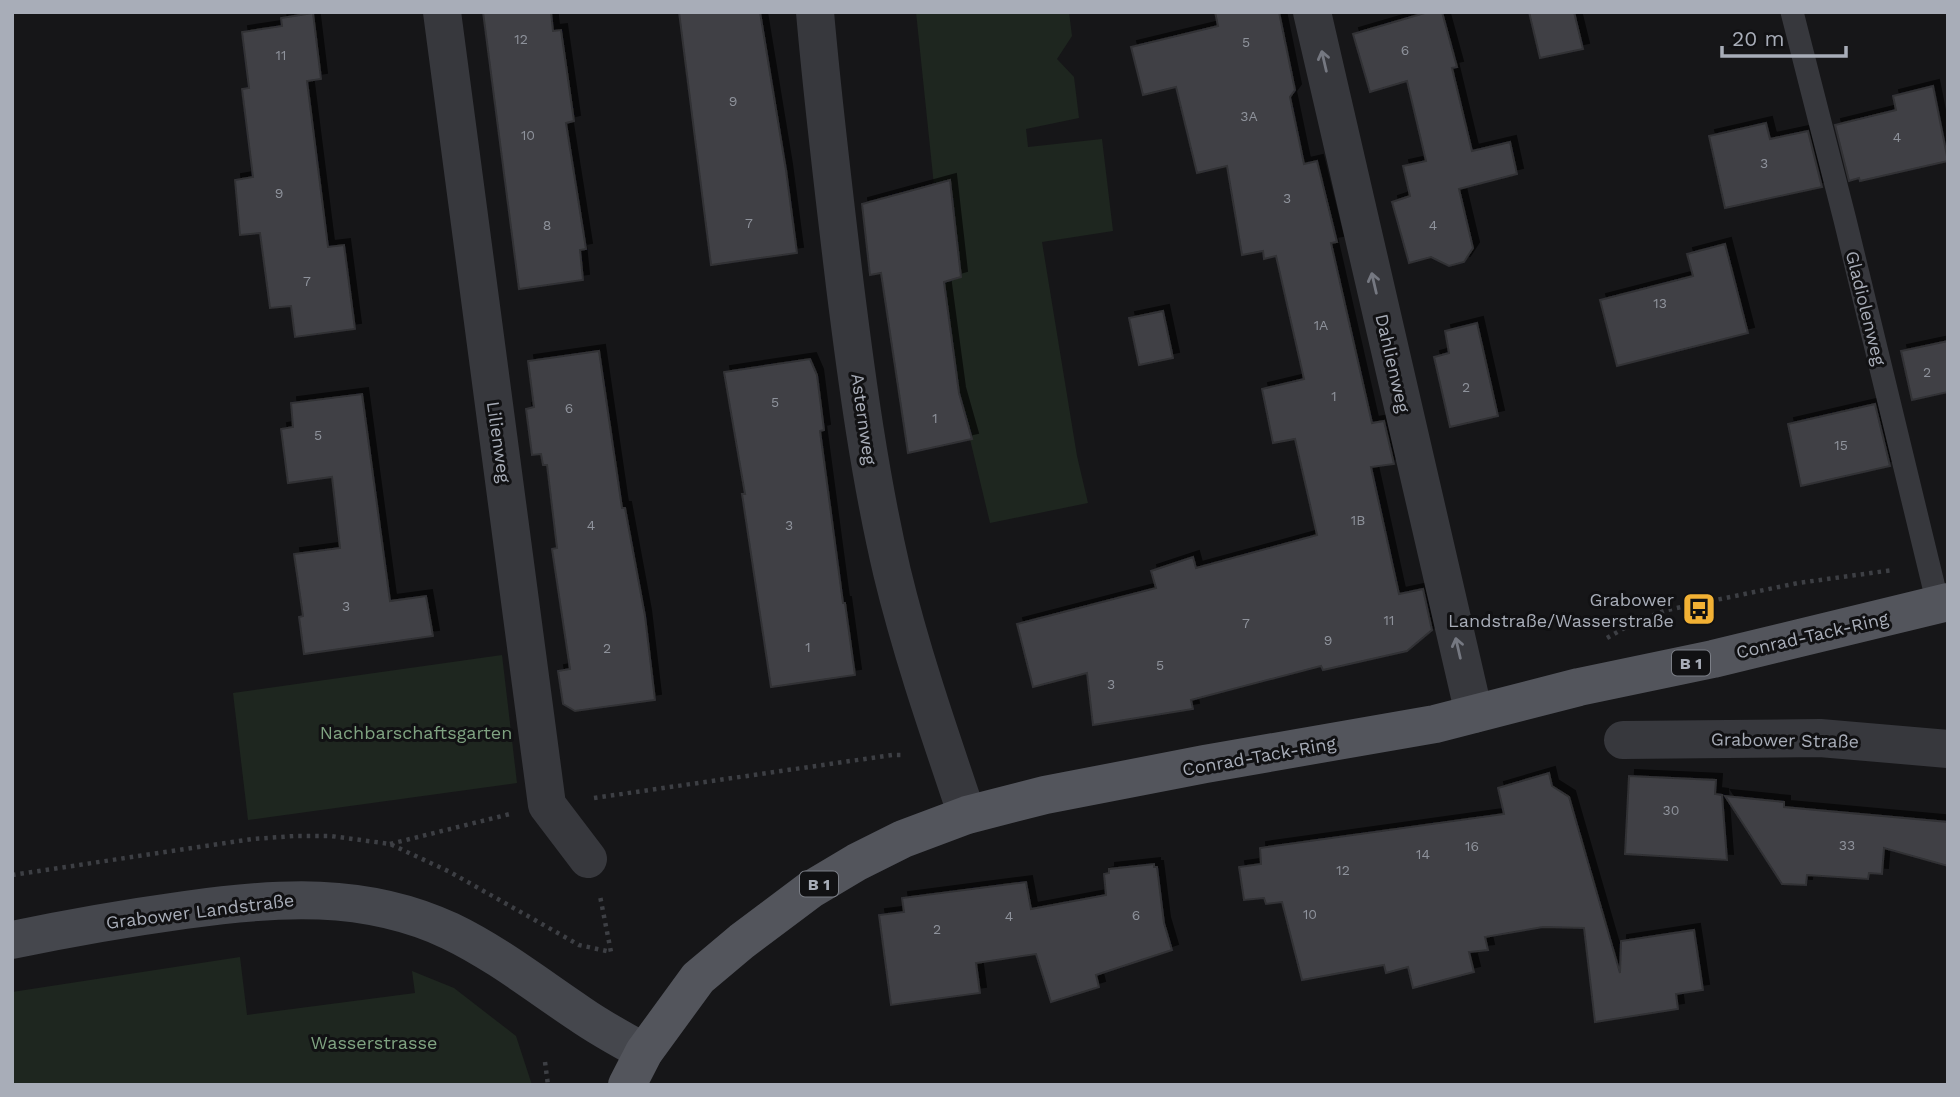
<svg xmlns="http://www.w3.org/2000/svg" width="1960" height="1097" viewBox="0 0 1960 1097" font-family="'Work Sans',sans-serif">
  <defs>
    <filter id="shadow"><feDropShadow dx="6" dy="-6" stdDeviation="0" flood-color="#0009"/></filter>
  </defs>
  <rect width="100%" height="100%" fill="#161618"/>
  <g fill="#1e261f">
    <path d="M916 12H1069L1072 36 1057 59 1074 77 1079 118 1026 129 1028 147 1102 139 1113 231 1042 242 1077 456 1088 503 990 523 959 393 944 282Z"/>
    <path d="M502 655 517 783 248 820 233 693Z"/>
    <path d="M240 957 247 1015 415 993 412 971 454 988 516 1036 532 1085H12V992Z"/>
  </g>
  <g fill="#404145" stroke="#303034" stroke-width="2" filter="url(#shadow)">
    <path d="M483 12H551L553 31 561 30 574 121 566 123 586 249 580 250 583 280 519 289Z"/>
    <path d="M679 12H760L786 170 797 253 711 265Z"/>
    <path d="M1215 12H1279L1295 90 1290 97 1304 164 1317 161 1337 242 1331 243 1372 423 1384 421 1394 464 1371 467 1399 594 1423 589 1432 630 1407 651 1323 670 1321 666 1191 700 1193 709 1093 725 1087 673 1033 687 1017 624 1156 588 1151 571 1193 557 1196 568 1317 535 1295 439 1273 443 1262 389 1304 379 1276 256 1264 259 1263 251 1242 255 1227 166 1197 173 1176 87 1143 95 1131 47 1218 26Z"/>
    <path d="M1428 12H1442L1457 67 1452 68 1472 151 1510 142 1517 174 1459 189 1473 248 1464 262 1449 266 1431 257 1409 263 1392 202 1410 196 1403 166 1426 161 1407 81 1370 92 1353 34Z"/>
    <path d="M1529 12H1574L1583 49 1540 58Z"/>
    <path d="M313 13 321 79 307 81 328 247 344 245 355 329 295 337 291 306 270 308 260 233 240 235 235 180 253 177 242 89 249 88 242 32 282 26 281 18Z"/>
    <path d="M1933 86 1948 161 1860 181 1859 178 1849 181 1835 125 1896 110 1893 96Z"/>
    <path d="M1766 123 1770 139 1808 131 1822 187 1725 208 1709 136Z"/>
    <path d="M950 180 961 277 944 282 959 393 972 439 908 453 881 273 870 275 862 204Z"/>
    <path d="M1725 244 1748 333 1617 366 1600 300 1693 276 1687 254Z"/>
    <path d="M1163 311 1173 358 1139 365 1129 318Z"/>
    <path d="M1477 323 1498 416 1450 427 1434 357 1449 353 1445 331Z"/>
    <path d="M1948 341V392L1912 400 1901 351Z"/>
    <path d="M599 351 622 508H625L645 616 655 700 575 711 563 704 558 671 570 669 552 549 557 548 547 465H543L541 454 532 455 526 409 534 407 528 361Z"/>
    <path d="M810 359 817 375 824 430 820 431 843 603H845L855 675 771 687 742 494H745L724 372Z"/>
    <path d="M362 394 390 601 426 596 433 636 304 654 299 617 303 616 294 554 340 548 332 477 288 483 281 429 293 427 291 403Z"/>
    <path d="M1875 404 1890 466 1801 486 1788 424Z"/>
    <path d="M1549 773 1552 786 1569 797 1620 973 1621 941 1694 930 1703 990 1676 994 1678 1009 1595 1022 1584 928 1543 927 1485 937 1488 950 1469 952 1474 972 1413 988 1408 967 1386 973 1384 965 1302 980 1282 902 1266 904 1264 898 1244 900 1239 867 1261 864 1260 848 1504 814 1498 788Z"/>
    <path d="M1629 776 1716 780 1715 794 1722 795 1727 860 1625 854Z"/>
    <path d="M1725 796 1784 802V807L1948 822V866L1884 848 1882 874 1869 873 1868 879 1807 875 1806 885 1782 884Z"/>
    <path d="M1154 864V867H1157L1164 923 1172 950 1096 975 1099 987 1051 1002 1036 954 976 963 980 993 891 1005 879 915 904 912 902 898 1026 882 1031 909 1106 895 1104 874 1109 873V869Z"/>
  </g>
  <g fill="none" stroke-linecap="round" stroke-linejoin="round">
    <g stroke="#3d3f44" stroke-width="4.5" stroke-dasharray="3.5 5" stroke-linecap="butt">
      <path d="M1607 638 1637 621 1667 610 1798 583 1893 570"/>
      <path d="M594 798 892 755H904"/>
      <path d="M390 844 510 814"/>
      <path d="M12 875 252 839 295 836H331L390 844 450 872 579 945 611 952 600 896"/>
      <path d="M545 1062 548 1085"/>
    </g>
    <path stroke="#37383d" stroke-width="23" d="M1792 12 1845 220 1938 604"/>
    <g stroke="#37383d" stroke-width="38">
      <path d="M442 12 547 805 588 859"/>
      <path d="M815 12C823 104 834 194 845 286 857 382 870 478 892 572 912 655 940 735 967 815"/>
      <path d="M1312 12 1474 714"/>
      <path d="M1623 740 1820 738 1948 749"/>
    </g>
    <path stroke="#45474d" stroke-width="38" d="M12 940C70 928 127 918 185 910 276 897 365 891 450 931 496 953 538 986 580 1014 600 1028 622 1040 644 1052"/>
    <path stroke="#53555c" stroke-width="38" d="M627 1085 644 1052 698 978 742 941 810 890 857 862 903 839 967 815 1045 795 1205 764 1435 724 1579 687 1713 659 1948 602"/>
  </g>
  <defs><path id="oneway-shaft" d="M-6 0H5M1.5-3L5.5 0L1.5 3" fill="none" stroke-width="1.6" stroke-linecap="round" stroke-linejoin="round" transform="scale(1.75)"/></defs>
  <g stroke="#757881">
    <use href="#oneway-shaft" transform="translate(1324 61) rotate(-103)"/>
    <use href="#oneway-shaft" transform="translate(1374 283) rotate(-103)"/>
    <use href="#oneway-shaft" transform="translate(1458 648) rotate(-103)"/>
  </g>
  <defs>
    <symbol id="bus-square" viewBox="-11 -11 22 22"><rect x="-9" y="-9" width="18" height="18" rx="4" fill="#f2b134" stroke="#111113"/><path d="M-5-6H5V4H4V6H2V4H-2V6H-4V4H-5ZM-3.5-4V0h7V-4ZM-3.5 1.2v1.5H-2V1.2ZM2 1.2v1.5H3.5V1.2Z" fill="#111"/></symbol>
  </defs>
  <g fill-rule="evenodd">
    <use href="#bus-square" x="1680" y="590" width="38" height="38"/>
  </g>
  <g text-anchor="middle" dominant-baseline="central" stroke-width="6" stroke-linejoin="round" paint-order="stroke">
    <g font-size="14" fill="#8e929b">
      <text x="521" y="39">12</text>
      <text x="1246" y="42">5</text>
      <text x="1405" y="50">6</text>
      <text x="281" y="55">11</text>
      <text x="733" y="101">9</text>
      <text x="1249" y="116">3A</text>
      <text x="528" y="135">10</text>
      <text x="1897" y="137">4</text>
      <text x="1764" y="163">3</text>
      <text x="279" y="193">9</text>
      <text x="1287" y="198">3</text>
      <text x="749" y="223">7</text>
      <text x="547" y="225">8</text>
      <text x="1433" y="225">4</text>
      <text x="307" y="281">7</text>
      <text x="1660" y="303">13</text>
      <text x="1321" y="325">1A</text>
      <text x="1927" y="372">2</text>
      <text x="1466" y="387">2</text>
      <text x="1334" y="396">1</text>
      <text x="775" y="402">5</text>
      <text x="569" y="408">6</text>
      <text x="935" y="418">1</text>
      <text x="318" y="435">5</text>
      <text x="1841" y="445">15</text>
      <text x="1358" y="520">1B</text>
      <text x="591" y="525">4</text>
      <text x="789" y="525">3</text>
      <text x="346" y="606">3</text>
      <text x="1389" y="620">11</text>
      <text x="1246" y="623">7</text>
      <text x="1328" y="640">9</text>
      <text x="808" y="647">1</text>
      <text x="607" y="648">2</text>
      <text x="1160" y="665">5</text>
      <text x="1111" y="684">3</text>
      <text x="1671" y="810">30</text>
      <text x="1847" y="845">33</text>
      <text x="1472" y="846">16</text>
      <text x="1423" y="854">14</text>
      <text x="1343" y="870">12</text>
      <text x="1310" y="914">10</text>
      <text x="1136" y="915">6</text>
      <text x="1009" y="916">4</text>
      <text x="937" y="929">2</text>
    </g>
    <g fill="#111113" stroke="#7b7e86" stroke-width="2">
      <rect x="1672" y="650.5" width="38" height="25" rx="5"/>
      <rect x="800" y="871.5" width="38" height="25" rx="5"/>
    </g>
    <g font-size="16" font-weight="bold" fill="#a8adb8">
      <text x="1691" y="663">B 1</text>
      <text x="819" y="884">B 1</text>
    </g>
    <g font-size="18" fill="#a8adb8" stroke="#111113">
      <text transform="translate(1866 308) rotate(76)">Gladiolenweg</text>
      <text transform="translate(1393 363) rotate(77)">Dahlienweg</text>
      <text transform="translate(864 419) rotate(82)">Asternweg</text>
      <text transform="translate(499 442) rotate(82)">Lilienweg</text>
      <text transform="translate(1812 635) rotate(-13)">Conrad-Tack-Ring</text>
      <text transform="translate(1785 740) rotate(1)">Grabower Straße</text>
      <text transform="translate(1259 756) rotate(-10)">Conrad-Tack-Ring</text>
      <text transform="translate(200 911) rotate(-7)">Grabower Landstraße</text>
    </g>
    <g font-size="18" fill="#a8adb8" stroke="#111113" text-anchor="end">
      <text x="1674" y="599">Grabower<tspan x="1674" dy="21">Landstraße/Wasserstraße</tspan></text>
    </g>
    <g font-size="18" fill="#7fa381" stroke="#111113">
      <text x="416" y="732">Nachbarschaftsgarten</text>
      <text x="374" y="1042">Wasserstrasse</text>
    </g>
  </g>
  <rect width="1960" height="1097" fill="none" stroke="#a8adb8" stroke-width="28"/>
  <path d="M1722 46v10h124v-10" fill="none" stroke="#a8adb8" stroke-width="3.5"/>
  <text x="1732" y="46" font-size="21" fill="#a8adb8" stroke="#111113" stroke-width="5" paint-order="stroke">20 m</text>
</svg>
